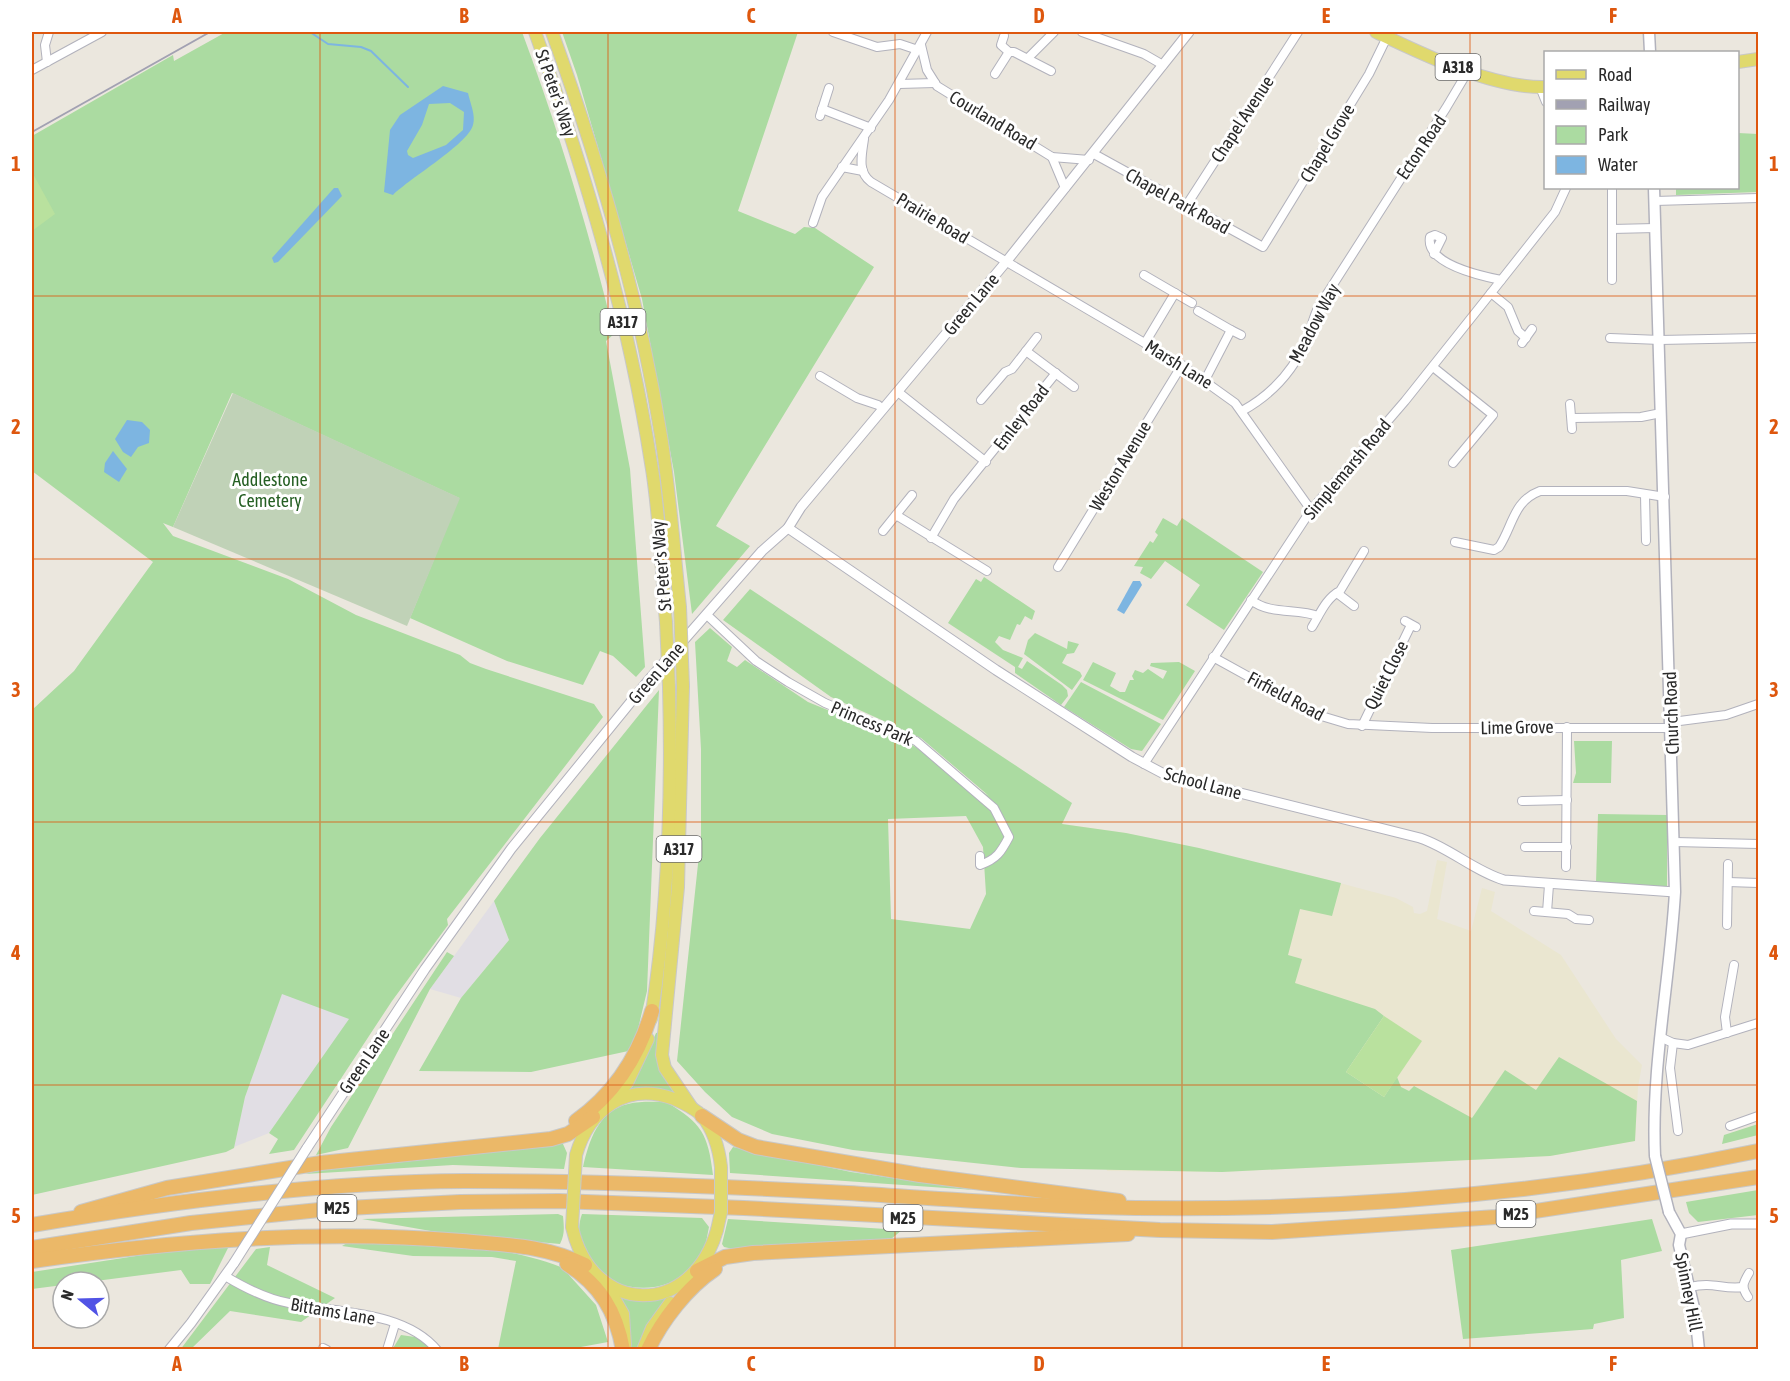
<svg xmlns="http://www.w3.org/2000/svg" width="1790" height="1381" viewBox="0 0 1790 1381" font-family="'Asap Condensed',sans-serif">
  <rect width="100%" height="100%" fill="#ebe7de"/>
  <g fill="#e1dee4">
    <path d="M494 901 509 940 461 998 430 989Z"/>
    <path d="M282 993 350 1019 269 1133 234 1147 245 1097Z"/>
  </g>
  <path fill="#eae6d0" d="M1062 824 1126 833 1336 882 1396 898 1413 907 1414 913 1420 914 1427 911 1437 860 1447 862 1437 919 1471 931 1482 888 1495 892 1491 911 1561 955 1616 1039 1642 1065 1638 1087 1635 1141 1550 1156 1222 1172 1107 1171Z"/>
  <g fill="#abdba1" fill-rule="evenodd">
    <path d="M226 32H522C559 131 589 231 614 334L606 341 630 469 645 667 636 677 613 656 600 651 583 685 507 661 410 618 459 498 232 393 173 527 163 523 173 536 288 579 356 615 460 655 470 663 486 669 594 704 603 717 447 919 448 925 392 1001 294 1150 269 1154 278 1139 269 1133 349 1019 282 994 245 1097 234 1148 226 1152 32 1195V710L74 671 153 562 32 471V136L173 55 174 61Z"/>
    <path d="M562 32H798L738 211 795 234 804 227 815 228 874 267 716 526 750 546 692 614 674 472 642 299 577 75Z"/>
    <path d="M1738 133 1758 134V192L1676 195V188H1738Z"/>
    <path d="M1163 518 1177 526 1182 518 1263 572 1224 630 1186 605 1200 585 1165 561 1151 579 1140 573 1143 567 1134 566 1150 541 1153 543 1158 535 1155 532Z"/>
    <path d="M984 577 1035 611 1032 620 1025 616 1020 625 1017 624 1010 640 999 636 995 642 1003 650 1023 658 1018 667 1022 669 1027 661 1062 685 1067 690 1068 696 1061 705 1015 673V667L948 623 976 579 981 582Z"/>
    <path d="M750 589 1072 803 1062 824 1126 833 1199 848 1341 883 1332 916 1300 909 1288 955 1302 959 1295 983 1375 1009 1384 1016 1346 1072 1384 1097 1397 1077 1401 1087 1409 1091 1414 1086 1472 1118 1505 1070 1536 1090 1559 1057 1637 1101 1635 1141 1550 1156 1222 1172 1021 1168 853 1150 772 1134 732 1117 705 1092 677 1061 701 836V749L695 642 710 628 732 647 727 661 737 667 745 660 808 702 911 744 989 796 921 738 831 697 723 620ZM966 816 983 847 986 894 970 929 891 919 888 819Z"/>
    <path d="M1035 633 1067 649 1068 641 1079 644 1074 653 1067 654 1062 663 1080 672 1082 676 1072 690 1024 654 1028 640Z"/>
    <path d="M1093 662 1116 673 1110 686 1120 692H1125L1130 680H1134L1132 676 1135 670 1143 673 1148 669 1163 679 1167 671 1150 666 1151 663 1179 662 1195 671 1163 720 1083 680Z"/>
    <path d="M1081 682 1161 724 1142 751 1131 749 1064 707Z"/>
    <path d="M659 690 647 991 633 1050 531 1072 419 1071 461 998 509 940 494 901 540 838Z"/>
    <path d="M1574 741H1612L1611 783H1573L1576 773Z"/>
    <path d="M1598 814 1667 815V888L1596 883Z"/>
    <path d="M447 952 454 956 430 989 348 1148 316 1155 331 1127Z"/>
    <path d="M660 1032C659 1060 658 1071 677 1093L656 1088 627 1090 640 1071 656 1033Z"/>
    <path d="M666 1102C702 1123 708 1134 713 1175L583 1167C589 1141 598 1111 628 1104 640 1101 654 1102 666 1102Z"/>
    <path d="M1758 1124V1135L1722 1144 1724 1135Z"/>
    <path d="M555 1144H563L567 1153 564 1169 453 1165 305 1174 336 1166Z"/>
    <path d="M733 1147 851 1172 975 1190 730 1173 729 1153Z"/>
    <path d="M1758 1190V1215L1698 1222 1689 1213 1686 1202Z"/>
    <path d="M558 1214 563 1216C564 1227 565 1234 560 1244L448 1234 362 1219Z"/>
    <path d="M582 1214 702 1218 709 1227C707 1236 706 1246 702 1254 683 1292 627 1299 597 1270 592 1265 589 1256 586 1250 579 1237 577 1228 582 1214Z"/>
    <path d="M728 1219 902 1230 885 1244 733 1249 724 1247 722 1244Z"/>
    <path d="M1652 1219 1662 1251 1621 1260 1624 1318 1594 1324 1593 1329 1463 1339 1451 1250Z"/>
    <path d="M349 1242C420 1244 501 1241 568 1270V1274L596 1305 608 1342 570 1349H498L516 1261 492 1257 413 1256 342 1246Z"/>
    <path d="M229 1246 210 1284H190L181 1270 88 1282H63V1285L32 1289V1272L188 1248Z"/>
    <path d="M270 1247 267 1265 335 1298 301 1322 230 1311 191 1349 180 1350 256 1249Z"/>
    <path d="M618 1294 669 1297 649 1322 638 1349H630V1328Z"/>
    <path d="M401 1335 415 1337 436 1349 392 1350Z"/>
  </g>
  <path fill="#c0d2b7" d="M233 393 460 498 407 626 173 527Z"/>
  <g fill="#b9e19e">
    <path d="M32 172 55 214 32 231Z"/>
    <path d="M1384 1016 1422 1041 1384 1097 1346 1072Z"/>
  </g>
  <g fill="#7db5e1" fill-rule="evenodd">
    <path d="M443 86 468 93C470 103 476 115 473 125 468 144 410 178 393 195L384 192 390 130 400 115ZM450 103 464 112 463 130 446 145 413 158 408 155 407 151 422 125 429 104Z"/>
    <path d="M334 188H338L342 196 278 262 274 263 272 258Z"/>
    <path d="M127 420 142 422 150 430 149 443 138 447 131 457 123 452 115 439Z"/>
    <path d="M113 451 127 469 119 482 104 472 105 463Z"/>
    <path d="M1133 581H1140L1142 585 1124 614 1117 610Z"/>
  </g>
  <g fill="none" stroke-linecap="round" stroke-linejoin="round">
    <path stroke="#7db5e1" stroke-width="2" d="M310 32 328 44 361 47 371 51 408 87"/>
    <defs>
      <g id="minor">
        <path d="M833 32 877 47 900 44 918 50"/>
        <path d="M1082 32 1144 54 1163 65"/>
        <path d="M1004 36 1001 45 1009 52"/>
        <path d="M921 45 927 70 937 86 1052 157 1089 160"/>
        <path d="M1029 57 1054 32"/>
        <path d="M47 62 45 45 49 32"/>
        <path d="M32 70 102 32"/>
        <path d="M995 74 1009 52H1014L1051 71"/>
        <path d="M899 84 935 83"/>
        <path d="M1540 87 1546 102"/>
        <path d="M822 109 871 128"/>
        <path d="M820 116 829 88"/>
        <path d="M864 139C862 154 857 172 871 182L1182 365 1235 403 1311 510"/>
        <path d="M1094 154 1263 247 1369 74 1387 37"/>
        <path d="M1052 157 1065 188"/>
        <path d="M842 167 863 171"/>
        <path d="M1612 188V280"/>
        <path d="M1655 201 1758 198"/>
        <path d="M1186 206 1298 32"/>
        <path d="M813 223 822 197 889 100 927 32"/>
        <path d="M1612 229 1655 228"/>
        <path d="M1434 254 1442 238 1435 235 1430 237C1425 264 1481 276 1501 280"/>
        <path d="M1144 275 1192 303"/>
        <path d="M1491 293 1508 307 1518 331 1526 338"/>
        <path d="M1198 311 1231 330 1205 380"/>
        <path d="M1231 330 1241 335"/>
        <path d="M1610 338 1660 340 1758 338"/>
        <path d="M1145 343 1175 293"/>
        <path d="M1522 343 1532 329"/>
        <path d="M1026 351 1074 387"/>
        <path d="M1433 367 1493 415 1453 463"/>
        <path d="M820 376 857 398 878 405 883 409"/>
        <path d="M898 392 986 462"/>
        <path d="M981 400 1005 372 1012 369 1037 337"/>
        <path d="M1570 404 1572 429"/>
        <path d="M1242 411C1271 395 1294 370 1307 339 1311 329 1313 318 1318 308L1446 108 1468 71"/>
        <path d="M1573 418 1641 417 1661 413"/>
        <path d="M1645 495 1646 541"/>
        <path d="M896 515 987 571"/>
        <path d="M883 531 912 495"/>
        <path d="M931 538 954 499 1056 373"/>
        <path d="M1455 542 1494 550 1499 547C1513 526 1513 501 1540 491H1627L1665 497"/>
        <path d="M1058 567 1182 365"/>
        <path d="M1337 593 1354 606"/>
        <path d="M1251 600C1270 615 1297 608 1318 616"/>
        <path d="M707 615 756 661 788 682 825 703 916 741 994 808 1009 837C1001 852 997 859 980 865V856"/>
        <path d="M1405 621 1416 627"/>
        <path d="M1312 627C1320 614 1326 598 1340 591L1364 551"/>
        <path d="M1213 657 1318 715 1348 724 1432 728H1672"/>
        <path d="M1672 722 1726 715 1758 704"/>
        <path d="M1362 726 1411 625"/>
        <path d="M1144 764 1311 510 1405 401 1491 293 1555 212 1566 188"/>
        <path d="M1522 801 1567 800"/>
        <path d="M1675 842 1758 844"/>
        <path d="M1525 847H1567"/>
        <path d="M1566 867 1567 727"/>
        <path d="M1728 882 1758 883"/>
        <path d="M1534 911 1568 914 1576 919 1589 920"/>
        <path d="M1547 912 1549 885"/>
        <path d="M1727 925 1728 864"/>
        <path d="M1727 1033 1725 1017 1734 965"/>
        <path d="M1660 1037 1673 1043 1688 1045 1758 1023"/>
        <path d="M1673 1043 1670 1068 1678 1131"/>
        <path d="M1730 1126 1758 1116"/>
        <path d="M225 1276C245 1288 266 1299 289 1303 335 1313 404 1310 437 1350"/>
        <path d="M1690 1287C1714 1281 1722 1290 1743 1287"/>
        <path d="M1748 1297C1741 1287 1743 1283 1749 1273"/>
        <path d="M323 1348 327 1350"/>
        <path d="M387 1350 395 1324"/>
      </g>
      <g id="tertiary">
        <path d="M788 528 996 670 1132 757 1164 774 1420 838C1450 848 1474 871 1504 880L1675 892"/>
        <path d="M307 1148 425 969 511 849 647 682 762 551 788 528 801 507 1006 262 1189 32"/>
        <path d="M1681 1234 1731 1224H1758"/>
        <path d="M169 1350 191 1323 234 1263"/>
      </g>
      <g id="secondary">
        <path d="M1649 32 1650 52"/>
        <path d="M1654 188 1675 892C1670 980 1651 1067 1655 1156"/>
        <path d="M1669 1212 1681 1234 1679 1245 1695 1312 1699 1350"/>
      </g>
      <g id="primary">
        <path d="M535 32C585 172 628 315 651 463 660 515 661 569 666 622"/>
        <path d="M552 32C599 162 639 298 661 436 670 492 674 550 680 607"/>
        <path d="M1376 32C1422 54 1494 89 1546 87"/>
        <path d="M1738 62 1758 59"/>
        <path d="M683 686 678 887 662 1055 665 1068 692 1108"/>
        <path d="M651 1019C668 910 672 797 669 687"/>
        <path d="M609 1104 627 1083 648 1039"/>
        <path d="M576 1155C589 1110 626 1081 674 1099 683 1103 695 1108 702 1116 714 1131 719 1148 721 1167"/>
        <path d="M572 1227C592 1317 692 1318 717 1230"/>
        <path d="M606 1284 623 1314 625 1345"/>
        <path d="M643 1350 652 1328 670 1303"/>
      </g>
      <g id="motorway">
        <path d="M702 1116 738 1140 756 1147 920 1175 1119 1201"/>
        <path d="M576 1121C614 1094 639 1055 652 1011"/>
        <path d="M81 1212 167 1188 321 1163 551 1139 568 1134 593 1117"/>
        <path d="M32 1225C173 1201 321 1182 465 1181 592 1181 720 1186 848 1193 929 1198 1010 1204 1091 1207 1315 1213 1539 1197 1758 1151"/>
        <path d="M32 1248 191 1223 329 1209 460 1202 559 1201 744 1208 1160 1230 1272 1232 1496 1217 1758 1177"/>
        <path d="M32 1261C174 1241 318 1229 462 1241 506 1245 545 1245 585 1265"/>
        <path d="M567 1264C600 1285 616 1311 623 1350"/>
        <path d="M697 1271 725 1257 753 1253 1128 1234"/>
        <path d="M648 1350C662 1320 688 1287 715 1269"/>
      </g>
    </defs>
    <use href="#minor" stroke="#b2b2bc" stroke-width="10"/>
    <use href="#tertiary" stroke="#b2b2bc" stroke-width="11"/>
    <use href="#secondary" stroke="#b2b2bc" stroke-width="13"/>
    <use href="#primary" stroke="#c8c8c8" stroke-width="14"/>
    <use href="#motorway" stroke="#c8c8c8" stroke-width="16"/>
    <use href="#minor" stroke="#fff" stroke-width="8"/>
    <use href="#tertiary" stroke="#fff" stroke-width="9"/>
    <use href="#secondary" stroke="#fff" stroke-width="10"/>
    <use href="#primary" stroke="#e0d96d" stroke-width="12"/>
    <use href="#motorway" stroke="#ebb868" stroke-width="14"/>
    <path stroke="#a2a1b2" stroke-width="2" d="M32 132 210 32"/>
    <defs>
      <path id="tertiary-bridge" d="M234 1263 307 1148"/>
      <path id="secondary-bridge" d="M1655 1156 1669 1212"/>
      <g id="primary-bridge">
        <path d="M680 607 683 686"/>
        <path d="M666 622 669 687"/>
        <path d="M572 1227 576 1155"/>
        <path d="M717 1230 721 1212V1167"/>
      </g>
    </defs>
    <use href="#tertiary-bridge" stroke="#b2b2bc" stroke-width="11" stroke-linecap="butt"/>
    <use href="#secondary-bridge" stroke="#b2b2bc" stroke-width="13" stroke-linecap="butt"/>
    <use href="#primary-bridge" stroke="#c8c8c8" stroke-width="14" stroke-linecap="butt"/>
    <use href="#tertiary-bridge" stroke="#fff" stroke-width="9"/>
    <use href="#secondary-bridge" stroke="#fff" stroke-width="10"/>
    <use href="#primary-bridge" stroke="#e0d96d" stroke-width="12"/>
  </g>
  <path fill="none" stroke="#de570e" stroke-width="1.5" stroke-opacity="0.55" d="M320 32V1350M608 32V1350M895 32V1350M1182 32V1350M1470 32V1350M32 296H1758M32 559H1758M32 822H1758M32 1085H1758"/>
  <g text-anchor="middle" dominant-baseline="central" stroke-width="6" stroke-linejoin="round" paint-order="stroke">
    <g fill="#fff" stroke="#6a6a6a" stroke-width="1.5">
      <rect x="1435.5" y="54" width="45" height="26" rx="4.5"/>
      <rect x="600.5" y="309" width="45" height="26" rx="4.5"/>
      <rect x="656.5" y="836" width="45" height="26" rx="4.5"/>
      <rect x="317.5" y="1195" width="39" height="26" rx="4.5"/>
      <rect x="1496.5" y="1201" width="39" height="26" rx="4.5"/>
      <rect x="883.5" y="1205" width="39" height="26" rx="4.5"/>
    </g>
    <g font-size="16" font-weight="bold" fill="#2a2a2a">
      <text x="1458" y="67">A318</text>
      <text x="623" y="322">A317</text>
      <text x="679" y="849">A317</text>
      <text x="337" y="1208">M25</text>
      <text x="1516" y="1214">M25</text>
      <text x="903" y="1218">M25</text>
    </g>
    <g font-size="18" fill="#2a2a2a" stroke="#fff">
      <text transform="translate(556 93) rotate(71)">St Peter's Way</text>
      <text transform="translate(1242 119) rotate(-57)">Chapel Avenue</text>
      <text transform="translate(993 120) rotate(31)">Courland Road</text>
      <text transform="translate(1327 143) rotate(-59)">Chapel Grove</text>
      <text transform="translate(1421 147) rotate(-56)">Ecton Road</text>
      <text transform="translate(1178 201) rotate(29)">Chapel Park Road</text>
      <text transform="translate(933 218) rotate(31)">Prairie Road</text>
      <text transform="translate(971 304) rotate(-50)">Green Lane</text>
      <text transform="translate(1314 323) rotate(-62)">Meadow Way</text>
      <text transform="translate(1179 364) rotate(32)">Marsh Lane</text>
      <text transform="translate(1021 417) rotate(-52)">Emley Road</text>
      <text transform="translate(1120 466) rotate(-59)">Weston Avenue</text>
      <text transform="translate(1347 469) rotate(-50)">Simplemarsh Road</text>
      <text transform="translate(661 566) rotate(-95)">St Peter's Way</text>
      <text transform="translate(656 673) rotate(-49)">Green Lane</text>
      <text transform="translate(1386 675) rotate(-63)">Quiet Close</text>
      <text transform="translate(1286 696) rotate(28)">Firfield Road</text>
      <text transform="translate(1671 713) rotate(-92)">Church Road</text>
      <text transform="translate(872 723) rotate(23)">Princess Park</text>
      <text transform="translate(1517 727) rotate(-1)">Lime Grove</text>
      <text transform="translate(1203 783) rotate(15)">School Lane</text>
      <text transform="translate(364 1061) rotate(-56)">Green Lane</text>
      <text transform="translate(1689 1292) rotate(79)">Spinney Hill</text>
      <text transform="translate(333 1311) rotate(10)">Bittams Lane</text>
    </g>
    <g font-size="18" fill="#255f23" stroke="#fff">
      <text x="270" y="479">Addlestone<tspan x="270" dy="21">Cemetery</tspan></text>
    </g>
  </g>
  <rect width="1790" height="1381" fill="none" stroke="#ffffff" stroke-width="66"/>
  <rect x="1544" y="51" width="195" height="138" fill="#ffffff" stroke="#aaaaaa" stroke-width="1.5"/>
  <rect x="1556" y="70" width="30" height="9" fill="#e0d96d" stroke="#aaaaaa" stroke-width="1.5"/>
  <text x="1598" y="81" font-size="18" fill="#2a2a2a">Road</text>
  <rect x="1556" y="100" width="30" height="9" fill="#a2a1b2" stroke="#aaaaaa" stroke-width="1.5"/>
  <text x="1598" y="111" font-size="18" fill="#2a2a2a">Railway</text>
  <rect x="1556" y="126" width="30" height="18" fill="#abdba1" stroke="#aaaaaa" stroke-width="1.5"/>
  <text x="1598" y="141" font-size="18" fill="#2a2a2a">Park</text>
  <rect x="1556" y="156" width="30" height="18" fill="#7db5e1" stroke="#aaaaaa" stroke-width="1.5"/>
  <text x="1598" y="171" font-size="18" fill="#2a2a2a">Water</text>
  <g transform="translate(81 1300) rotate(289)"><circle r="28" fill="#ffffff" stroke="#aaaaaa" stroke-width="1.5"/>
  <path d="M0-4.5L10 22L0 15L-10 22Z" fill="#5153e5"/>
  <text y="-9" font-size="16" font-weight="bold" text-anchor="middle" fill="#2a2a2a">N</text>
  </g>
  <rect x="33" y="33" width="1724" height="1315" fill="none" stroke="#de570e" stroke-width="2"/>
  <g font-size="20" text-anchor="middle" font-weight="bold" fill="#de570e">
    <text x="177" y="23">A</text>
    <text x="464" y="23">B</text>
    <text x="751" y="23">C</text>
    <text x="1039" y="23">D</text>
    <text x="1326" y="23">E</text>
    <text x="1613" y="23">F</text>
    <text x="16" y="171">1</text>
    <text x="1774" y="171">1</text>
    <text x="16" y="434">2</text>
    <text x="1774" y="434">2</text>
    <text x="16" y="697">3</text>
    <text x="1774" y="697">3</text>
    <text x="16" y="960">4</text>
    <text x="1774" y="960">4</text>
    <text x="16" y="1223">5</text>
    <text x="1774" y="1223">5</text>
    <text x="177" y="1371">A</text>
    <text x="464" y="1371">B</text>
    <text x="751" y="1371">C</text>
    <text x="1039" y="1371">D</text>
    <text x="1326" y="1371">E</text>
    <text x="1613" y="1371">F</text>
  </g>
</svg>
